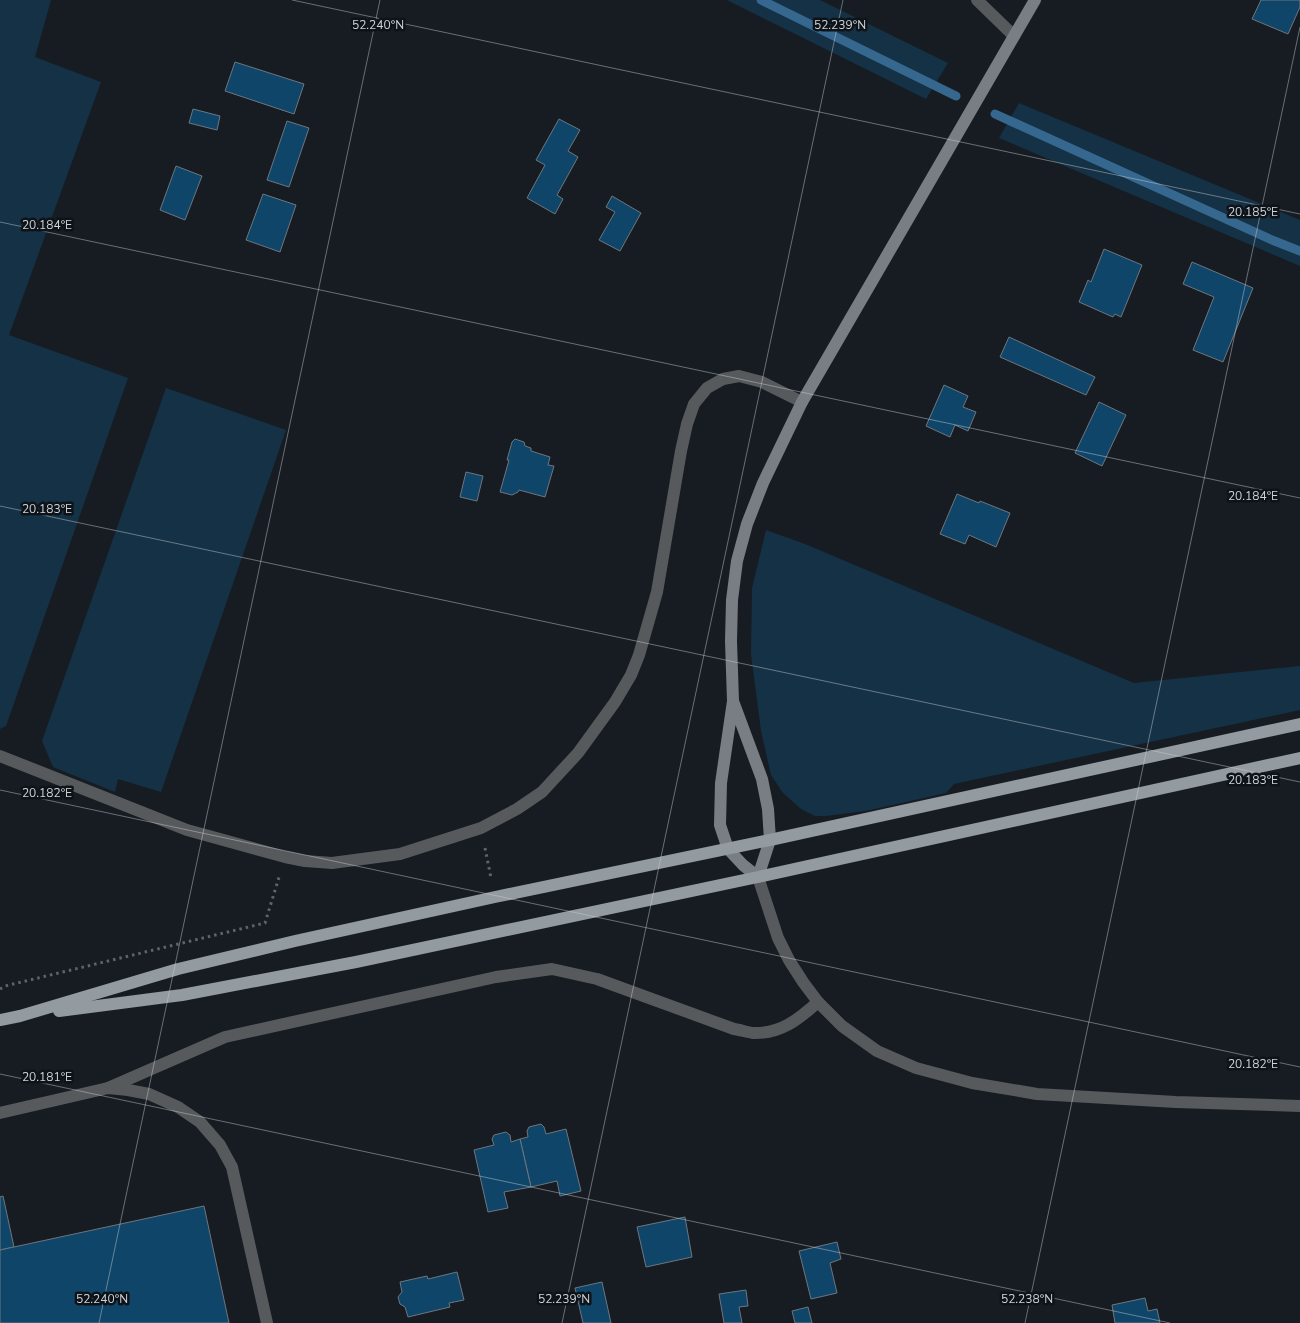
<svg xmlns="http://www.w3.org/2000/svg" width="1300" height="1323" viewBox="0 0 1300 1323" font-family="'Nunito Sans',sans-serif">
  <rect width="100%" height="100%" fill="#161c22"/>
  <g fill="#153146">
    <path d="M0 0H51L35 57 101 82 9 335 128 378 6 726 0 729Z"/>
    <path d="M727 0H820L948 63 926 99Z"/>
    <path d="M1019 103 1300 220V266L999 138Z"/>
    <path d="M166 388 286 430 161 792 118 779 115 792 53 767 42 741Z"/>
    <path d="M766 530 805 544 1134 683 1300 666V710L954 784 946 793 866 811 826 816H815L801 809 783 793 771 775 761 731 751 654 752 588Z"/>
  </g>
  <g fill="none" stroke-linecap="round" stroke-linejoin="round">
    <g stroke="#36688f" stroke-width="9">
      <path d="M761 0 956 96"/>
      <path d="M995 114 1272 240 1300 251"/>
    </g>
  </g>
  <g fill="#10456a" stroke="#6e767d">
    <path d="M1261 0H1300V7L1288 34 1252 19Z"/>
    <path d="M235 62 304 84 294 114 225 91Z"/>
    <path d="M193 109 220 116 217 130 189 123Z"/>
    <path d="M559 119 580 130 568 151 578 157 557 195 563 199 555 214 527 198 545 165 536 160Z"/>
    <path d="M287 121 309 128 289 187 267 180Z"/>
    <path d="M176 166 202 176 185 220 160 210Z"/>
    <path d="M263 194 296 205 280 252 246 240Z"/>
    <path d="M612 196 641 213 620 251 599 240 615 212 606 207Z"/>
    <path d="M1104 249 1142 265 1121 317 1115 314 1113 317 1079 302 1088 280 1091 282Z"/>
    <path d="M1192 262 1253 288 1223 362 1193 350 1214 297 1183 284Z"/>
    <path d="M1009 337 1095 377 1086 395 1000 357Z"/>
    <path d="M944 385 968 396 963 407 976 412 968 431 955 425 950 437 926 426Z"/>
    <path d="M1099 402 1126 415 1102 466 1075 453Z"/>
    <path d="M515 439 524 442 525 446 531 448V451L550 457 548 465 554 466 545 497 519 490 518 492 512 495 500 492 509 460H507L512 442Z"/>
    <path d="M466 472 483 476 477 501 460 497Z"/>
    <path d="M957 494 979 503 980 501 1010 513 996 547 969 535 965 544 940 534Z"/>
    <path d="M541 1124 544 1127 546 1134 566 1129 581 1191 560 1196 557 1181 531 1187 520 1139 528 1137 527 1131 529 1127Z"/>
    <path d="M506 1132 510 1135 511 1142 520 1139 531 1187 504 1192 508 1208 488 1212 474 1150 494 1145 492 1139 494 1135Z"/>
    <path d="M3 1196 14 1247 0 1250V1197Z"/>
    <path d="M204 1206 229 1323H0V1250Z"/>
    <path d="M685 1217 692 1257 646 1267 637 1227Z"/>
    <path d="M837 1242 841 1259 830 1263 837 1293 811 1299 799 1251Z"/>
    <path d="M457 1272 464 1300 449 1303 450 1307 408 1317 405 1307 400 1304 398 1297 402 1292 400 1282 427 1276 428 1279Z"/>
    <path d="M602 1282 611 1323H583L575 1288Z"/>
    <path d="M746 1290 748 1306 739 1307 742 1323H724L719 1294Z"/>
    <path d="M1145 1298 1148 1311 1157 1309 1160 1323H1115L1112 1305Z"/>
    <path d="M808 1307 812 1323H795L792 1311Z"/>
  </g>
  <g fill="none" stroke-linecap="round" stroke-linejoin="round">
    <g stroke="#5e6469" stroke-width="3" stroke-dasharray="2.5 4" stroke-linecap="butt">
      <path d="M485 848 491 878"/>
      <path d="M0 989 5 986 265 923 280 874"/>
    </g>
    <g stroke="#575a5d" stroke-width="12">
      <path d="M977 0 1014 36"/>
      <path d="M108 1088 225 1037 496 977 552 969 597 979 734 1029C740 1030 747 1032 753 1033 781 1034 799 1019 818 1002"/>
      <path d="M0 1113 108 1088 128 1090 149 1094 178 1107 200 1122 220 1145 232 1167 267 1323"/>
    </g>
    <g stroke="#575a5d" stroke-width="12">
      <path d="M0 756 187 830 285 857 305 861 332 863 400 854 481 828 517 809 542 792 578 753 615 702 631 675 639 655 657 592 681 451 687 424 694 404 707 388 723 379 739 376 762 382 802 402"/>
      <path d="M758 877 778 938 789 960 803 982 818 1002 842 1026 877 1051 916 1068 972 1083 1037 1094 1176 1102 1300 1106"/>
    </g>
    <path stroke="#787e83" stroke-width="12" d="M733 701 762 779 768 809 770 840 758 877 743 865 728 849 720 825 721 783 733 701 731 641 732 600 737 561 747 524 763 483 802 402 1035 0"/>
    <g stroke="#939aa0" stroke-width="12">
      <path d="M59 1011 182 995 356 962 758 877 1300 758"/>
      <path d="M0 1020 20 1016 178 969 295 941 495 897 770 840 1300 724"/>
    </g>
  </g>
  <path fill="none" stroke="#ced3d7" stroke-width="1" stroke-opacity="0.45" d="M292 0 1300 214M0 222 1300 498M0 506 1300 782M0 790 1300 1067M0 1074 1170 1323M99 1323 380 0M562 1323 843 0M1025 1323 1300 27"/>
  <g font-size="12" text-anchor="middle" fill="#ced3d7" stroke="#0d1318" stroke-width="5" stroke-linejoin="round" paint-order="stroke">
    <text x="378" y="29">52.240°N</text>
    <text x="840" y="29">52.239°N</text>
    <text x="1253" y="216">20.185°E</text>
    <text x="47" y="229">20.184°E</text>
    <text x="1253" y="500">20.184°E</text>
    <text x="47" y="513">20.183°E</text>
    <text x="1253" y="784">20.183°E</text>
    <text x="47" y="797">20.182°E</text>
    <text x="1253" y="1068">20.182°E</text>
    <text x="47" y="1081">20.181°E</text>
    <text x="102" y="1303">52.240°N</text>
    <text x="564" y="1303">52.239°N</text>
    <text x="1027" y="1303">52.238°N</text>
  </g>
</svg>
